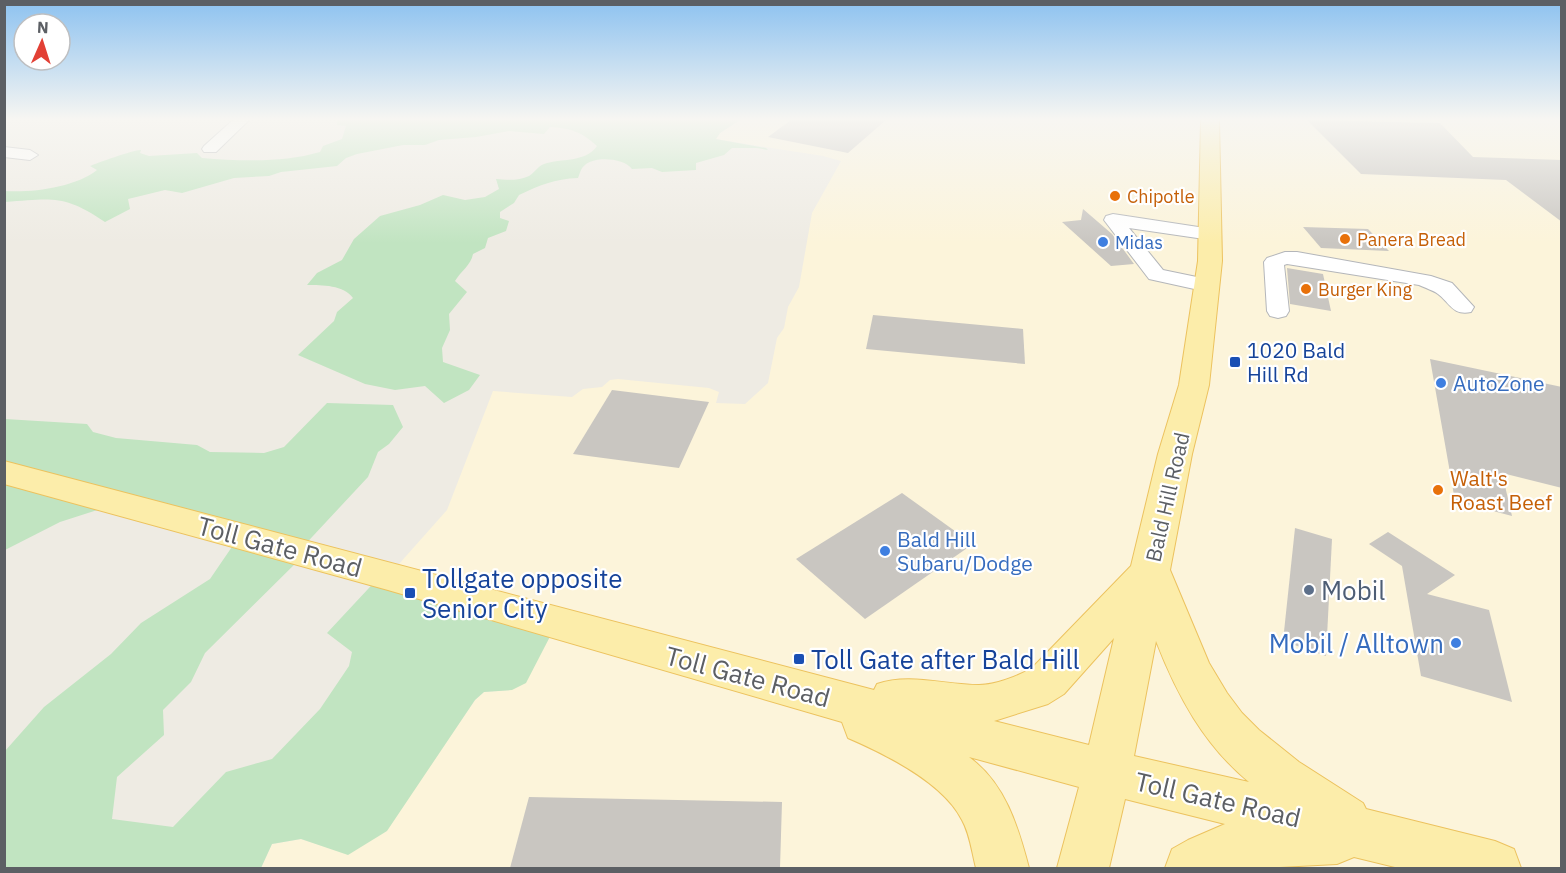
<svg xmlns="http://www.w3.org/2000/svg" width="1566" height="873" viewBox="0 0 1566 873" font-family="'IBM Plex Sans',sans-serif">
  <rect width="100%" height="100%" fill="#eeebe3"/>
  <path fill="#fcf4da" d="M740 120H1561V143L1559 144 1562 147 1561 868H1513L1479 860 1481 868H261L272 844 301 839 348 854 386 831 475 700 484 692 511 690 391 573 447 510 493 391 572 397 583 389 602 387 610 380 618 379 709 388 719 392 716 403 745 404 768 383 777 338 784 328 788 307 799 287 812 213 841 161 823 156 715 139 720 133Z"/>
  <g fill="#c1e4c1">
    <path d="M337 120H740L720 133 716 139 766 148 768 150 757 148H732L724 155 696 163V170L662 172 652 168 632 169C624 158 595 156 585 165 581 168 580 173 578 178 554 179 540 185 519 195L514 203 500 212V218L509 221 506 231 488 238 485 248 473 254C471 265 461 271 455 281L467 292 449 314 450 330 442 348 443 362 480 375 469 390 444 403 425 386 395 390 365 384 298 355 334 321 337 312 353 298C344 285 322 285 307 285L317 273 342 260 354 239 380 216 420 205 443 195 465 200 485 197 499 189 496 179C506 180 519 181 529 176 534 173 538 166 544 164 561 158 585 163 597 146 582 132 570 128 550 127L544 134 509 131 476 137 439 140 425 145H403L357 154 346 158 337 166 281 172 269 176 234 178 182 193 165 190 128 199 130 209 105 222C63 194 53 199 5 202V191C32 193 76 187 97 170L90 166C97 163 136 149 141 150L140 153 149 156 197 153 202 158C240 161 282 163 320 152L323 146 342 139 346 126 337 125Z"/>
    <path d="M327 403 393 405 403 427 389 444 378 452 368 477 299 551 304 555 205 653 191 682 163 710 164 735 117 777 112 819 173 827 226 772 272 759 320 709 349 666 352 652 327 633 382 574 556 625 526 683 512 690 484 692 475 700 387 831 348 855 301 839 272 844 261 868H5V751L44 707 111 654 141 623 210 579 238 538 116 504 60 522 5 550V419L87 424 93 432 116 438 197 445 210 452 264 453 284 447Z"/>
  </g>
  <g fill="#c9c6c1">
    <path d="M791 120H886L848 153 768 137Z"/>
    <path d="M1307 120 1440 123 1473 157 1562 160V222L1506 180 1361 174Z"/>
    <path d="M1083 209 1112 234 1134 264 1111 266 1062 222 1081 220Z"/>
    <path d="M1303 227 1368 229 1389 251 1321 248Z"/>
    <path d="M1287 268 1323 274 1331 311 1290 304Z"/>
    <path d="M873 315 1023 329 1025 364 866 349Z"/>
    <path d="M1430 359 1562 387V488L1502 473 1512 516 1455 501Z"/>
    <path d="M612 390 709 402 679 468 573 454Z"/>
    <path d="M902 493 973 544 865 619 796 559Z"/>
    <path d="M1295 528 1332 539 1326 656 1283 641Z"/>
    <path d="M1388 532 1455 575 1427 594 1489 610 1512 702 1421 676 1402 566 1369 544Z"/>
    <path d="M529 797 782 802 780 868H510Z"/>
  </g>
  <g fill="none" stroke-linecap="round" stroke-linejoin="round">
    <defs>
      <g id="minor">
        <path d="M233 120H249L216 152H204L202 149 204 146Z"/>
        <path d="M4 147 30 150 38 155 30 160 4 157Z"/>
        <path d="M1113 214 1218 230 1221 234 1218 238 1211 240 1129 228 1163 270 1216 281 1219 286 1216 291 1208 292 1149 279 1104 220 1106 216Z"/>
        <path d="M1285 252H1297L1431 276 1452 283 1474 307 1471 312C1453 316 1450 303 1438 294 1433 290 1425 288 1419 285L1287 264 1284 265 1289 311 1286 316 1278 318 1270 316 1267 311 1264 262 1267 258Z"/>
      </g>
      <path id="major" d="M1201 120H1219L1222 261 1209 385 1192 454 1170 570 1209 663 1227 693 1242 713 1259 730 1299 762 1363 803 1366 809 1495 841 1514 849 1521 868H1399L1354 857 1337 864 1260 868H1165L1172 849 1188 840 1225 824 1125 799 1109 868H1057L1079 787 969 757C1005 783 1018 826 1029 868H976C972 853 970 834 962 820 943 782 885 754 848 738L842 722 388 590 4 484V461L874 690 877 684C909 673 945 685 979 685 996 685 1018 676 1032 668L1131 566 1158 454 1179 385 1198 261ZM1114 638 1089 745 994 721 1048 704 1064 694ZM1156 641C1177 695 1204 745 1249 782L1134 756Z"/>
    </defs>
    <use href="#minor" stroke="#b4b6ba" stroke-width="2"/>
    <use href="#major" stroke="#ecc25e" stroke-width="2"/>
    <use href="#minor" fill="#fff" fill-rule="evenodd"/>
    <use href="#major" fill="#fcedaa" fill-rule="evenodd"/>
  </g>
  <linearGradient id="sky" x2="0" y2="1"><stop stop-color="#8dc2f0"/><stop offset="0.49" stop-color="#f7f6f2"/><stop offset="1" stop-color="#f7f6f2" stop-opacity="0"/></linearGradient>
  <rect width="1566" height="243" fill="url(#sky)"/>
  <g fill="#e8710a" stroke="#fff" stroke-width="2">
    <circle cx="1115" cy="196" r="6"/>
    <circle cx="1345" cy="239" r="6"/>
    <circle cx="1306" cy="289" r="6"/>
    <circle cx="1438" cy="490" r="6"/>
  </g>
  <g fill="#3f7fe0" stroke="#fff" stroke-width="2">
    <circle cx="1103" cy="242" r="6"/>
    <circle cx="1441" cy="383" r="6"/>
    <circle cx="885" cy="551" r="6"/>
    <circle cx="1456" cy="643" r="6"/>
  </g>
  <g fill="#1a4fb4" stroke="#fff" stroke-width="2">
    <rect x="1229" y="356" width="12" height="12" rx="3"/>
    <rect x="404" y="587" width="12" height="12" rx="3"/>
    <rect x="793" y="653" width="12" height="12" rx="3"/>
  </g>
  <circle fill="#5c6f8a" stroke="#fff" stroke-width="2" cx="1309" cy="590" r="6"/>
  <g text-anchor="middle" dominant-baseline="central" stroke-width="4.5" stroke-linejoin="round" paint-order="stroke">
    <g font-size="18" fill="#c56008" stroke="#fff" text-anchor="start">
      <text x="1127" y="196">Chipotle</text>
      <text x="1357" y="239">Panera Bread</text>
      <text x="1318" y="289">Burger King</text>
    </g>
    <g font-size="18" fill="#366cbe" stroke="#fff" text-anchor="start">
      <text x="1115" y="242">Midas</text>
    </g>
    <g font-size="21" fill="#164399" stroke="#fff" text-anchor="start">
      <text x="1247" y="350">1020 Bald<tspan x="1247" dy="24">Hill Rd</tspan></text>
    </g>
    <g font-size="21" fill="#366cbe" stroke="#fff" text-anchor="start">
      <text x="1453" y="383">AutoZone</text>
      <text x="897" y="539">Bald Hill<tspan x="897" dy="24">Subaru/Dodge</tspan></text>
    </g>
    <g font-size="21" fill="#c56008" stroke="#fff" text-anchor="start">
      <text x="1450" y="478">Walt's<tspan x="1450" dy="24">Roast Beef</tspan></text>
    </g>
    <g font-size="21" fill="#5c5f64" stroke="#fff">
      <text transform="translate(1167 497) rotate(-77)">Bald Hill Road</text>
    </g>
    <g font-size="26" fill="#5c5f64" stroke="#fff">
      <text transform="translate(280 546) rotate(15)">Toll Gate Road</text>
      <text transform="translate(748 676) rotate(15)">Toll Gate Road</text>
      <text transform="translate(1218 799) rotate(13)">Toll Gate Road</text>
    </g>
    <g font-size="26" fill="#164399" stroke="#fff" text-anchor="start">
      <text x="422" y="578">Tollgate opposite<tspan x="422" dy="30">Senior City</tspan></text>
      <text x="811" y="659">Toll Gate after Bald Hill</text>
    </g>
    <g font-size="26" fill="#4e5e75" stroke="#fff" text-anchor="start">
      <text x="1321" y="590">Mobil</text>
    </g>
    <g font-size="26" fill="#366cbe" stroke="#fff" text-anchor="end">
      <text x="1444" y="643">Mobil / Alltown</text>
    </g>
  </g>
  <rect width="1566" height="873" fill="none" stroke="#5c5f64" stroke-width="12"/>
  <g transform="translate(42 42) rotate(3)"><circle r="28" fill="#ffffff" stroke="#bebfc1" stroke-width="1.5"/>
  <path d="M0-4.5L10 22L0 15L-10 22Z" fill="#e24035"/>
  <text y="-9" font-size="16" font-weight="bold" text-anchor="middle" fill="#5c5f64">N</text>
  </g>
</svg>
